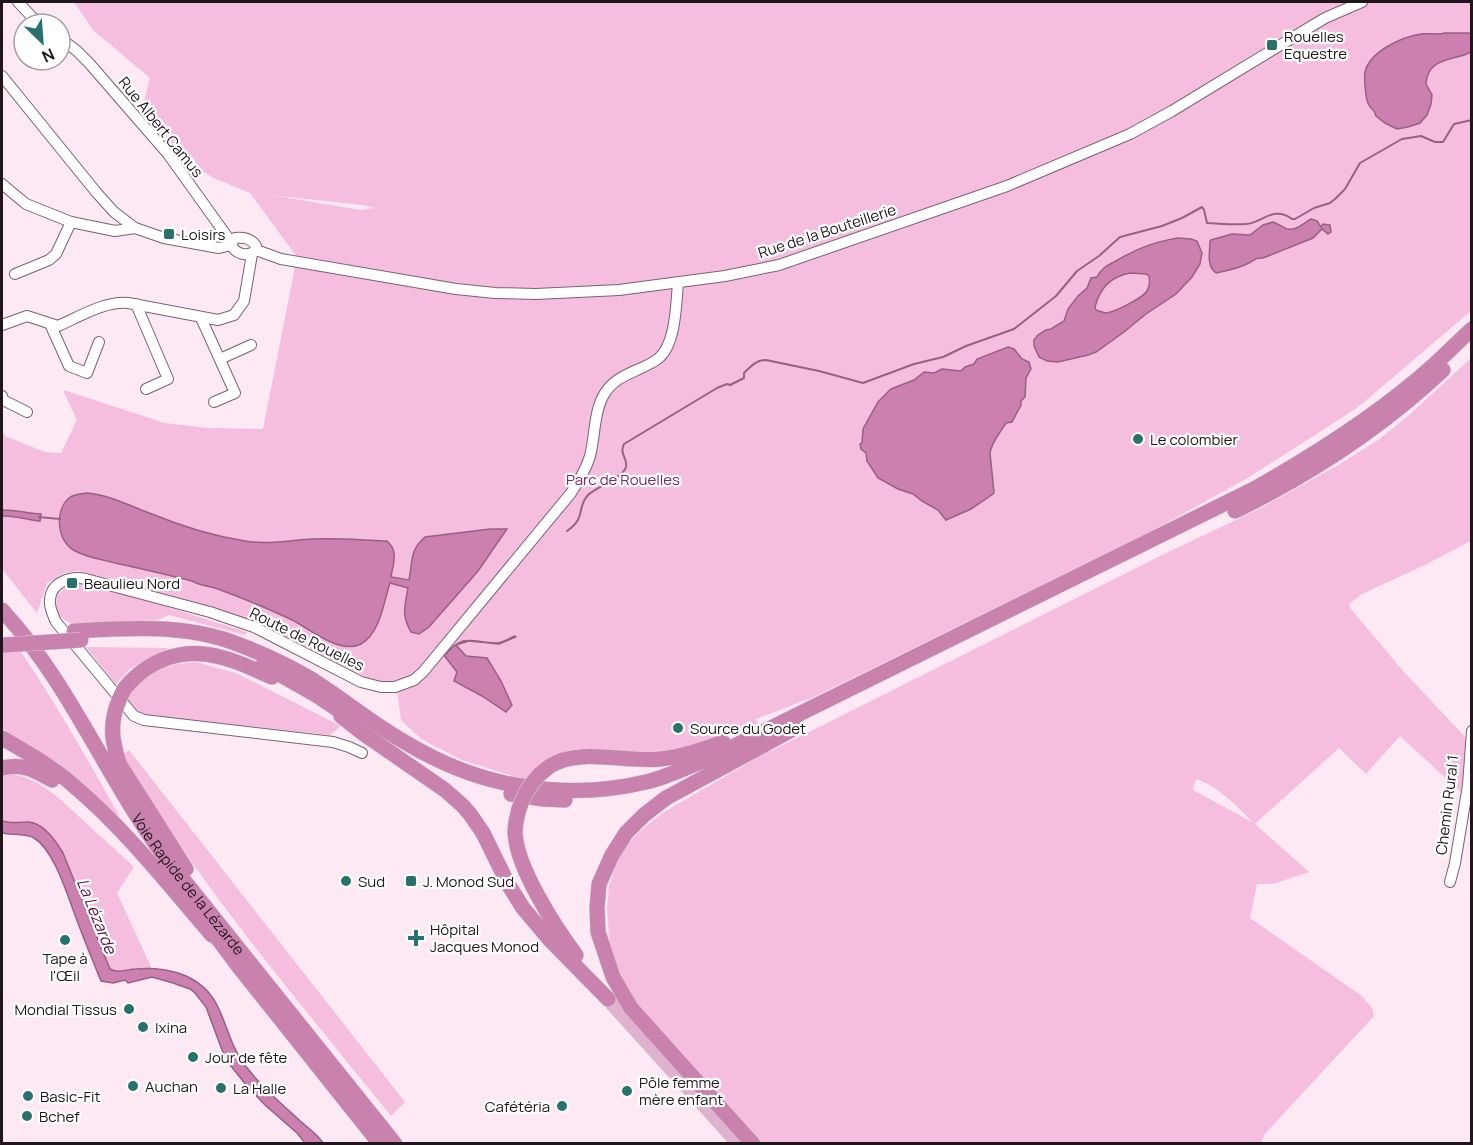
<svg xmlns="http://www.w3.org/2000/svg" width="1473" height="1145" viewBox="0 0 1473 1145" font-family="Manrope,sans-serif">
  <rect width="100%" height="100%" fill="#fce9f4"/>
  <g fill="#f5bedf" fill-rule="evenodd">
    <path d="M74 2H1471V311L1357 408 1246 479 1148 533 816 696 756 719 771 751 1158 557 1263 507 1338 465 1378 440 1408 416 1471 358V541L1425 565 1362 594 1349 604 1351 609 1404 672 1468 740 1463 794 1400 736 1366 774 1339 748 1255 824 1309 872 1273 884H1257L1250 918 1362 996 1372 1008 1374 1016 1264 1135 1261 1143H762L692 1070 630 995 619 971 610 947 607 908 609 886 620 853 639 832 664 812 755 759 740 728 700 744 671 753 594 752 525 780 462 760 421 739 401 720 396 683H377L259 624 119 581 79 571 64 573 47 583 37 613 2 569V432L7 437 45 452 61 453 77 420 63 390 165 423 208 428 263 429 297 257 250 193 216 179 200 170 192 156 166 146 142 110 150 78 93 30ZM270 195 362 205 375 208 361 210ZM1196 779C1216 785 1239 807 1252 822L1193 790Z"/>
    <path d="M91 583 247 632 245 635 169 615 158 620 73 625 59 616 56 606 57 596 65 588 77 584Z"/>
    <path d="M86 647 169 648 131 668 116 684Z"/>
    <path d="M19 649C56 703 87 759 119 815L116 818 37 752 2 728V651Z"/>
    <path d="M196 662 236 673 341 726 330 735 143 715 133 708 127 701C133 685 151 672 167 667 176 664 186 663 196 662Z"/>
    <path d="M129 750 405 1102 391 1116C297 999 198 885 123 755Z"/>
    <path d="M6 774C39 775 63 802 85 822 101 837 118 852 134 867L117 893 152 969 146 977 110 980 60 859 37 834 2 821V777Z"/>
  </g>
  <g fill="#cb80af" stroke="#986083" stroke-width="1.5" fill-rule="evenodd">
    <path d="M1445 33H1471V52C1467 54 1462 56 1457 57 1441 61 1427 64 1426 84L1432 95 1431 104 1427 115 1420 123 1408 127 1397 129 1385 123 1376 116 1374 111C1366 105 1366 95 1365 86 1365 81 1364 76 1365 72 1370 51 1402 37 1421 34 1429 33 1437 35 1445 33Z"/>
    <path d="M1311 219 1317 221 1321 227 1323 224 1330 225 1331 232 1328 234 1322 229 1313 238 1263 258C1255 258 1256 259 1249 263 1240 268 1226 271 1216 273 1206 266 1210 252 1210 241L1211 240 1232 234 1250 235 1263 225 1273 222C1278 224 1283 227 1287 229 1296 231 1304 223 1311 219Z"/>
    <path d="M1178 238 1191 239 1197 241 1202 253 1200 264 1192 277 1176 294 1146 314 1124 332 1096 352 1088 355 1058 362 1047 361 1039 357 1034 346V340L1038 335 1046 330 1051 329 1064 321 1068 309 1078 296 1087 288 1091 278 1097 277C1101 269 1106 266 1114 262 1136 249 1153 242 1178 238ZM1130 273 1146 274 1149 276C1150 281 1150 286 1147 291 1143 298 1113 313 1105 313 1102 312 1099 311 1096 310L1095 307C1100 288 1110 277 1130 273Z"/>
    <path d="M1008 347 1014 349 1022 359 1029 362 1031 369 1026 378 1025 397 1021 401V405L1012 422 1006 423C1000 433 992 441 990 453L994 492 993 494 971 509 946 520 938 510 922 501 913 494 898 489 878 478 867 461 866 453 861 449 860 444 862 443 863 429 878 402 891 389 914 380 924 372 934 373 942 369 961 371 965 367 974 364 977 359Z"/>
    <path d="M87 493C110 495 130 506 152 514 181 526 213 536 245 541 269 545 290 540 313 539 338 538 363 540 387 541 399 551 393 564 391 577L409 580C413 561 409 551 425 537L490 529H507L478 571 429 627 419 634 411 632C401 614 405 607 408 588L390 583C384 601 380 634 361 644 355 647 346 647 339 645 321 640 307 627 290 619 267 608 242 598 218 589 209 586 201 586 192 581 168 575 144 569 119 564 105 560 88 558 75 551 57 541 54 511 69 498 74 494 81 494 87 493Z"/>
    <path d="M2 510C15 510 28 513 41 514L40 521C27 520 15 515 2 516Z"/>
    <path d="M515 636 516 637 499 644 469 641 456 645 466 656 487 658 501 681 511 703 512 705 506 712 482 696 454 681 457 672 443 654 444 653 446 654C465 632 472 643 496 643 503 643 509 638 515 636Z"/>
    <path d="M2 821C14 824 15 822 26 822 43 821 56 841 63 853L110 969C118 974 127 969 136 969 153 967 175 970 190 978 224 995 222 1029 240 1058 255 1081 277 1100 297 1118 306 1127 317 1133 323 1143H305L297 1133 265 1105 247 1086 231 1066 222 1050 206 1007 195 993 190 989 173 983 152 977 128 983 125 980 113 983 101 981C92 959 83 937 75 915 67 894 54 850 34 838 27 833 11 835 2 833Z"/>
  </g>
  <g fill="none" stroke-linecap="round" stroke-linejoin="round">
    <g stroke="#986083" stroke-width="2">
      <path d="M39 517 60 519"/>
      <path d="M567 531C587 517 576 508 588 495 596 487 623 478 626 467 628 458 619 455 624 444L717 388 727 384 730 385 744 378V373C751 366 756 360 766 360L819 371 863 383 914 364 943 357 966 346 1014 329 1056 296 1077 271 1099 256 1120 237 1162 226 1182 218 1202 207 1204 210 1207 223C1220 224 1233 225 1246 224 1262 223 1273 205 1292 219H1295L1314 208 1330 203 1335 199 1345 189 1360 163 1402 139 1421 136 1435 142H1443L1454 124 1472 120"/>
    </g>
    <defs>
      <g id="minor">
        <path d="M18 2 32 17 41 24"/>
        <path d="M60 38 77 51 89 63 168 154 231 242"/>
        <path d="M2 76 96 192 114 212 135 228 164 238 219 248 231 245"/>
        <path d="M2 184 26 204 71 222 115 231 135 228"/>
        <path d="M235 238C244 237 251 238 256 246V250C247 258 235 254 231 244Z"/>
        <path d="M256 250 281 259 456 289 495 293 536 294 619 290 725 276 779 265 1007 186 1130 134 1172 111 1325 18 1362 2"/>
        <path d="M15 274 49 260 56 254 71 222"/>
        <path d="M136 304 168 379 146 389"/>
        <path d="M201 318 235 393 214 402"/>
        <path d="M50 324 69 366 87 373 99 342"/>
        <path d="M2 325 27 316 58 326C79 317 104 301 128 303L218 320 234 315 244 301 252 254"/>
        <path d="M220 359 251 345"/>
        <path d="M2 396 3 400 27 412"/>
        <path d="M362 753 349 747 333 742 144 720 134 716 56 622C53 615 49 608 50 600 51 581 72 576 86 579L210 612 254 627 361 682 381 687H395L414 680 423 672 571 493C579 481 586 470 590 456 595 437 594 409 605 393 613 380 626 375 639 369 646 366 653 363 659 358 676 343 676 304 678 283"/>
        <path d="M1450 882 1455 863 1468 785 1472 731"/>
      </g>
      <path id="major" d="M608 999 739 1144"/>
      <g id="highway">
        <path d="M1235 511C1311 474 1381 428 1443 370"/>
        <path id="s1" d="M2 610C69 682 105 775 162 853L395 1144"/>
        <path d="M74 631C126 628 183 624 232 642 259 652 286 664 311 679 335 694 358 712 382 728 405 743 429 757 454 767 514 792 584 797 646 782 667 777 687 767 706 760L1254 489C1316 454 1382 412 1435 364 1447 353 1459 341 1472 329"/>
        <path d="M263 665 316 695 352 719"/>
        <path d="M125 688C149 659 183 647 220 657 238 661 255 670 272 677"/>
        <path d="M341 716 364 734 445 790 462 805 470 814 483 833 508 884 523 908 550 940 608 999"/>
        <path d="M2 738C26 752 53 767 74 786 126 830 168 884 212 935"/>
        <path d="M113 738 116 753 120 765 186 869"/>
        <path d="M2 768C23 763 34 770 52 780"/>
        <path d="M539 775C543 772 546 769 550 766 580 747 627 763 660 759 682 757 702 750 723 742"/>
        <path d="M511 794 543 799 565 800"/>
        <path d="M519 809C517 817 515 824 515 832 516 867 555 927 576 955"/>
        <path d="M209 927 239 967 380 1144"/>
        <path d="M753 1144 631 1008 613 977 598 932 597 908 599 884 612 855 626 833 644 815 666 798 797 727"/>
      </g>
    </defs>
    <use href="#minor" stroke="#7c6172" stroke-width="12"/>
    <use href="#major" stroke="#d2d0d1" stroke-width="15"/>
    <use href="#highway" stroke="#d2d0d1" stroke-width="16"/>
    <use href="#minor" stroke="#fff" stroke-width="10"/>
    <use href="#major" stroke="#dfb3ce" stroke-width="14"/>
    <use href="#highway" stroke="#c981ae" stroke-width="15"/>
    <defs>
      <g id="highway-bridge">
        <path d="M4 645 81 640"/>
        <path d="M113 738C111 719 116 704 125 688"/>
        <path d="M519 809C523 795 529 786 539 775"/>
      </g>
    </defs>
    <use href="#highway-bridge" stroke="#d2d0d1" stroke-width="16" stroke-linecap="butt"/>
    <use href="#highway-bridge" stroke="#c981ae" stroke-width="15"/>
  </g>
  <g fill="#27716f" stroke="#fff" stroke-width="2">
    <rect x="1266" y="39" width="12" height="12" rx="3"/>
    <rect x="163" y="228" width="12" height="12" rx="3"/>
    <circle cx="1138" cy="439" r="6"/>
    <rect x="66" y="577" width="12" height="12" rx="3"/>
    <circle cx="678" cy="728" r="6"/>
    <circle cx="346" cy="881" r="6"/>
    <rect x="405" y="875" width="12" height="12" rx="3"/>
    <path d="M413 929h6v6h6v6h-6v6h-6v-6h-6v-6h6z"/>
    <circle cx="65" cy="940" r="6"/>
    <circle cx="129" cy="1009" r="6"/>
    <circle cx="143" cy="1027" r="6"/>
    <circle cx="193" cy="1057" r="6"/>
    <circle cx="133" cy="1086" r="6"/>
    <circle cx="221" cy="1088" r="6"/>
    <circle cx="627" cy="1091" r="6"/>
    <circle cx="28" cy="1096" r="6"/>
    <circle cx="562" cy="1106" r="6"/>
    <circle cx="27" cy="1116" r="6"/>
  </g>
  <g text-anchor="middle" dominant-baseline="central" stroke-width="4.5" stroke-linejoin="round" paint-order="stroke">
    <g font-size="15" fill="#20151b" stroke="#fff" text-anchor="start">
      <text x="1284" y="36">Rouelles<tspan x="1284" dy="17">Equestre</tspan></text>
      <text x="181" y="234">Loisirs</text>
      <text x="1150" y="439">Le colombier</text>
      <text x="84" y="583">Beaulieu Nord</text>
      <text x="690" y="728">Source du Godet</text>
      <text x="358" y="881">Sud</text>
      <text x="423" y="881">J. Monod Sud</text>
      <text x="430" y="929">Hôpital<tspan x="430" dy="17">Jacques Monod</tspan></text>
      <text x="65" y="958" text-anchor="middle">Tape à<tspan x="65" dy="17">l'Œil</tspan></text>
      <text x="117" y="1009" text-anchor="end">Mondial Tissus</text>
      <text x="155" y="1027">Ixina</text>
      <text x="205" y="1057">Jour de fête</text>
      <text x="639" y="1082">Pôle femme<tspan x="639" dy="17">mère enfant</tspan></text>
      <text x="145" y="1086">Auchan</text>
      <text x="233" y="1088">La Halle</text>
      <text x="40" y="1096">Basic-Fit</text>
      <text x="550" y="1106" text-anchor="end">Cafétéria</text>
      <text x="39" y="1116">Bchef</text>
    </g>
    <g font-size="15" fill="#20151b" stroke="#fff">
      <text transform="translate(161 127) rotate(51)">Rue Albert Camus</text>
      <text transform="translate(827 231) rotate(-18)">Rue de la Bouteillerie</text>
      <text transform="translate(307 639) rotate(26)">Route de Rouelles</text>
      <text transform="translate(1447 805) rotate(-83)">Chemin Rural 1</text>
      <text stroke="none"><textPath href="#s1" startOffset="332">Voie Rapide de la Lézarde</textPath></text>
    </g>
    <g font-size="15" fill="#7e2664" stroke="#fff">
      <text x="623" y="479">Parc de Rouelles</text>
    </g>
    <g font-size="16" font-style="italic" fill="#510e3e" stroke="#fff">
      <text transform="translate(97 916) rotate(68)">La Lézarde</text>
    </g>
  </g>
  <rect width="1473" height="1145" fill="none" stroke="#20151b" stroke-width="6"/>
  <g transform="translate(42 42) rotate(155)"><circle r="28" fill="#ffffff" stroke="#a6a1a4" stroke-width="1.5"/>
  <path d="M0-4.5L10 22L0 15L-10 22Z" fill="#27716f"/>
  <text y="-9" font-size="16" font-weight="bold" text-anchor="middle" fill="#20151b">N</text>
  </g>
</svg>
